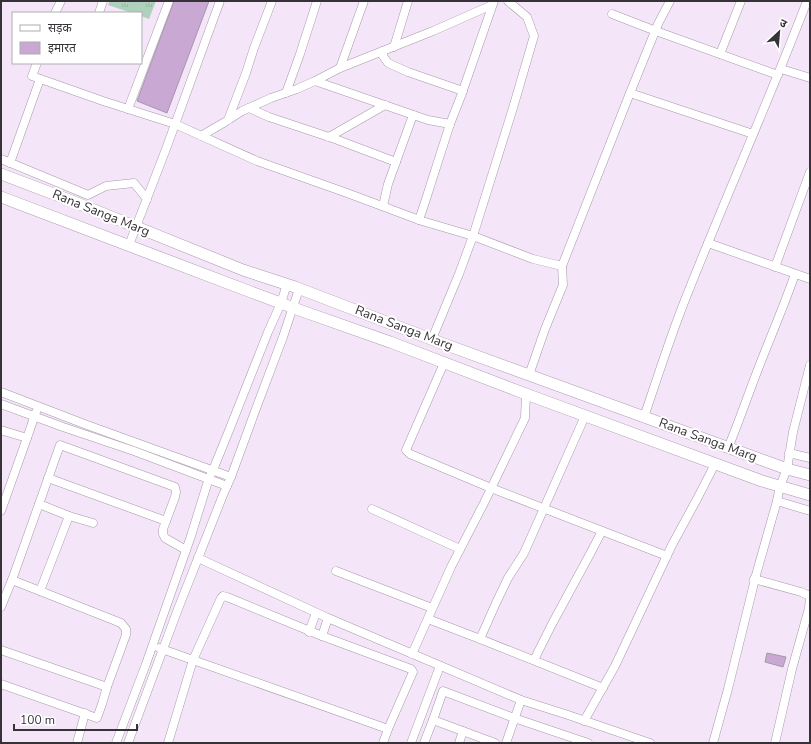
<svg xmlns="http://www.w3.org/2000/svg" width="811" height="744" viewBox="0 0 811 744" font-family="'Nunito Sans','Noto Sans Devanagari',sans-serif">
  <defs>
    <pattern id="park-tufts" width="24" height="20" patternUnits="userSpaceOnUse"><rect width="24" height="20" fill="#add1bb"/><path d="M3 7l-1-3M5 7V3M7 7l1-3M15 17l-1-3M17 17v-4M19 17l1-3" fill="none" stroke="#95b4a2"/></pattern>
  </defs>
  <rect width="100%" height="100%" fill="#f4e6f8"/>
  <path fill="url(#park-tufts)" d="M110 1H156L149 19 141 16V13H132L108 5Z"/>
  <g fill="#c9a8d3" stroke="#a598a9">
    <path d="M174 1H209L167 113 137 101Z"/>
    <path d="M767 653 786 657 783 667 765 662Z"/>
  </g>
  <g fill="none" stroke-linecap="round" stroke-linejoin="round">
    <defs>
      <g id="minor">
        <path d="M55 13 61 1"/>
        <path d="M99 13 103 1"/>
        <path d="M612 14 656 31 778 75"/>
        <path d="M394 47 408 1"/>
        <path d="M383 51V56L388 63 408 72 463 91"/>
        <path d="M720 54 741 1"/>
        <path d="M37 63 32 76 103 101 175 124 257 161 347 193 422 221 473 236 533 259 562 266 630 93 658 24 670 1"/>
        <path d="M340 68 364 1"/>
        <path d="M781 69 810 78"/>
        <path d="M315 81 340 68 433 31 492 5"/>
        <path d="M286 93 300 54 317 1"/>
        <path d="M630 93 753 134"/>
        <path d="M249 108 269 117 335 139 396 162"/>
        <path d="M128 109 169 1"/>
        <path d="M228 120 246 73 254 48 272 1"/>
        <path d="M201 136 225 122 242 111 271 98 297 89 315 81 428 120 450 124"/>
        <path d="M329 137 385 105"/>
        <path d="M1 159 88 195 106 186 134 183 147 199"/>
        <path d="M10 163 40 79"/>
        <path d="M383 206 388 184 413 115"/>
        <path d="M419 220 426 199 450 124 461 96 494 1"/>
        <path d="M708 243 810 279"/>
        <path d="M129 245 166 149 220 1"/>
        <path d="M775 267 810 172"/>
        <path d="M432 339 459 274 473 236 513 108 534 36 527 17 508 1"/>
        <path d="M444 363 406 450 410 454 491 488 667 556"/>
        <path d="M529 375 545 329 563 285 562 266"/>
        <path d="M1 392 87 425 231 477"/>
        <path d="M1 404 63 427 134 451 227 486"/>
        <path d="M644 417C657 379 669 341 683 305 723 203 768 103 807 1"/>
        <path d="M1 430 27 438 36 412"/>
        <path d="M728 448C740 419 750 389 762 359 773 331 785 303 795 274"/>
        <path d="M789 453 810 458"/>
        <path d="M48 478 166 521"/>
        <path d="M777 501 810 511"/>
        <path d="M39 504 69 516 93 523"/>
        <path d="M372 509 460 549"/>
        <path d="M1 511 27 438"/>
        <path d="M69 516 40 591 121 623 126 629V635L107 687"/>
        <path d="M198 558 328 618 521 700 568 715 650 743"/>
        <path d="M336 571 432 608"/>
        <path d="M754 579 801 592 810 596"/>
        <path d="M12 580 40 591"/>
        <path d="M1 607 12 580 60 445 175 487 176 492 175 497 163 529V534L165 538 186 550"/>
        <path d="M428 619 475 637 603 688"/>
        <path d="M309 632 316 613"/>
        <path d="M480 639 496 603 508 578 524 553 585 416"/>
        <path d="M159 648 388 729 413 672 411 669 322 636 328 618"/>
        <path d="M1 650 107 687 102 704 97 718 1 684"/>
        <path d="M412 654 451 567 484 503 525 418 526 394"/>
        <path d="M534 660 552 624 590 554 602 531"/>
        <path d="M584 721 615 666 672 545 697 499 715 464"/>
        <path d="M77 743 85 713"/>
        <path d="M116 743 146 664 191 536 209 478 213 470 230 428 268 332 281 303 287 284"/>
        <path d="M128 743 178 609 223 495 231 477 254 414 283 337 299 289"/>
        <path d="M168 743 193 660 221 598 223 596 227 597 322 636"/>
        <path d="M383 743 388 729"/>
        <path d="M411 743 440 666"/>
        <path d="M424 743 433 720"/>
        <path d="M459 743 463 731"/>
        <path d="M495 743 433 720 443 691 514 718 588 743"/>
        <path d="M506 743 521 700"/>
        <path d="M713 743 728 689 756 575 777 501 780 486 787 469 793 432 810 365"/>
        <path d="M775 743 792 669 809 608 810 597"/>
      </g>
      <g id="major">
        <path d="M1 174 72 201 243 270 295 287 444 344 787 469 810 475"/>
        <path d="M1 197 251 292 302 311 390 342 526 394 762 481 810 495"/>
      </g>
    </defs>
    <use href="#minor" stroke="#a699aa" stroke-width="9"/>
    <use href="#major" stroke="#a699aa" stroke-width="12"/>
    <use href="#minor" stroke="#fff" stroke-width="8"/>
    <use href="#major" stroke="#fff" stroke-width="11"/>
  </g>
  <g text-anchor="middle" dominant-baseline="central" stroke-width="4" stroke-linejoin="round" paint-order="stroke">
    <g font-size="13" fill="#373138" stroke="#fff">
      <text transform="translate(101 213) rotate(22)">Rana Sanga Marg</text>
      <text transform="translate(404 328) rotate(21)">Rana Sanga Marg</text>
      <text transform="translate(708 440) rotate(20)">Rana Sanga Marg</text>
    </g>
  </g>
  <rect width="811" height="744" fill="none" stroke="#373138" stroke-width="4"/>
  <rect x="12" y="12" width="130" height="52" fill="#ffffff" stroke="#afadaf"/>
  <rect x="20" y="25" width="20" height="6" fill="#ffffff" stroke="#afadaf"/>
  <text x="48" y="32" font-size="12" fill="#373138">सड़क</text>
  <rect x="20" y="42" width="20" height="12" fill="#c9a8d3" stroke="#afadaf"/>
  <text x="48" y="52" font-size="12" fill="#373138">इमारत</text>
  <g transform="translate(779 32) rotate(26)" stroke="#ffffff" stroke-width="3" paint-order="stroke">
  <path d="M0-3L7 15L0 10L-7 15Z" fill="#373138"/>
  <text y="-6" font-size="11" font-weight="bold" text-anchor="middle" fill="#373138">उ</text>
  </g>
  <path d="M14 724v6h123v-6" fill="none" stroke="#373138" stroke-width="2"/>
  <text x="20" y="724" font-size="12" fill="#373138" stroke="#ffffff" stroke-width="3" paint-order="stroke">100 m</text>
</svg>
